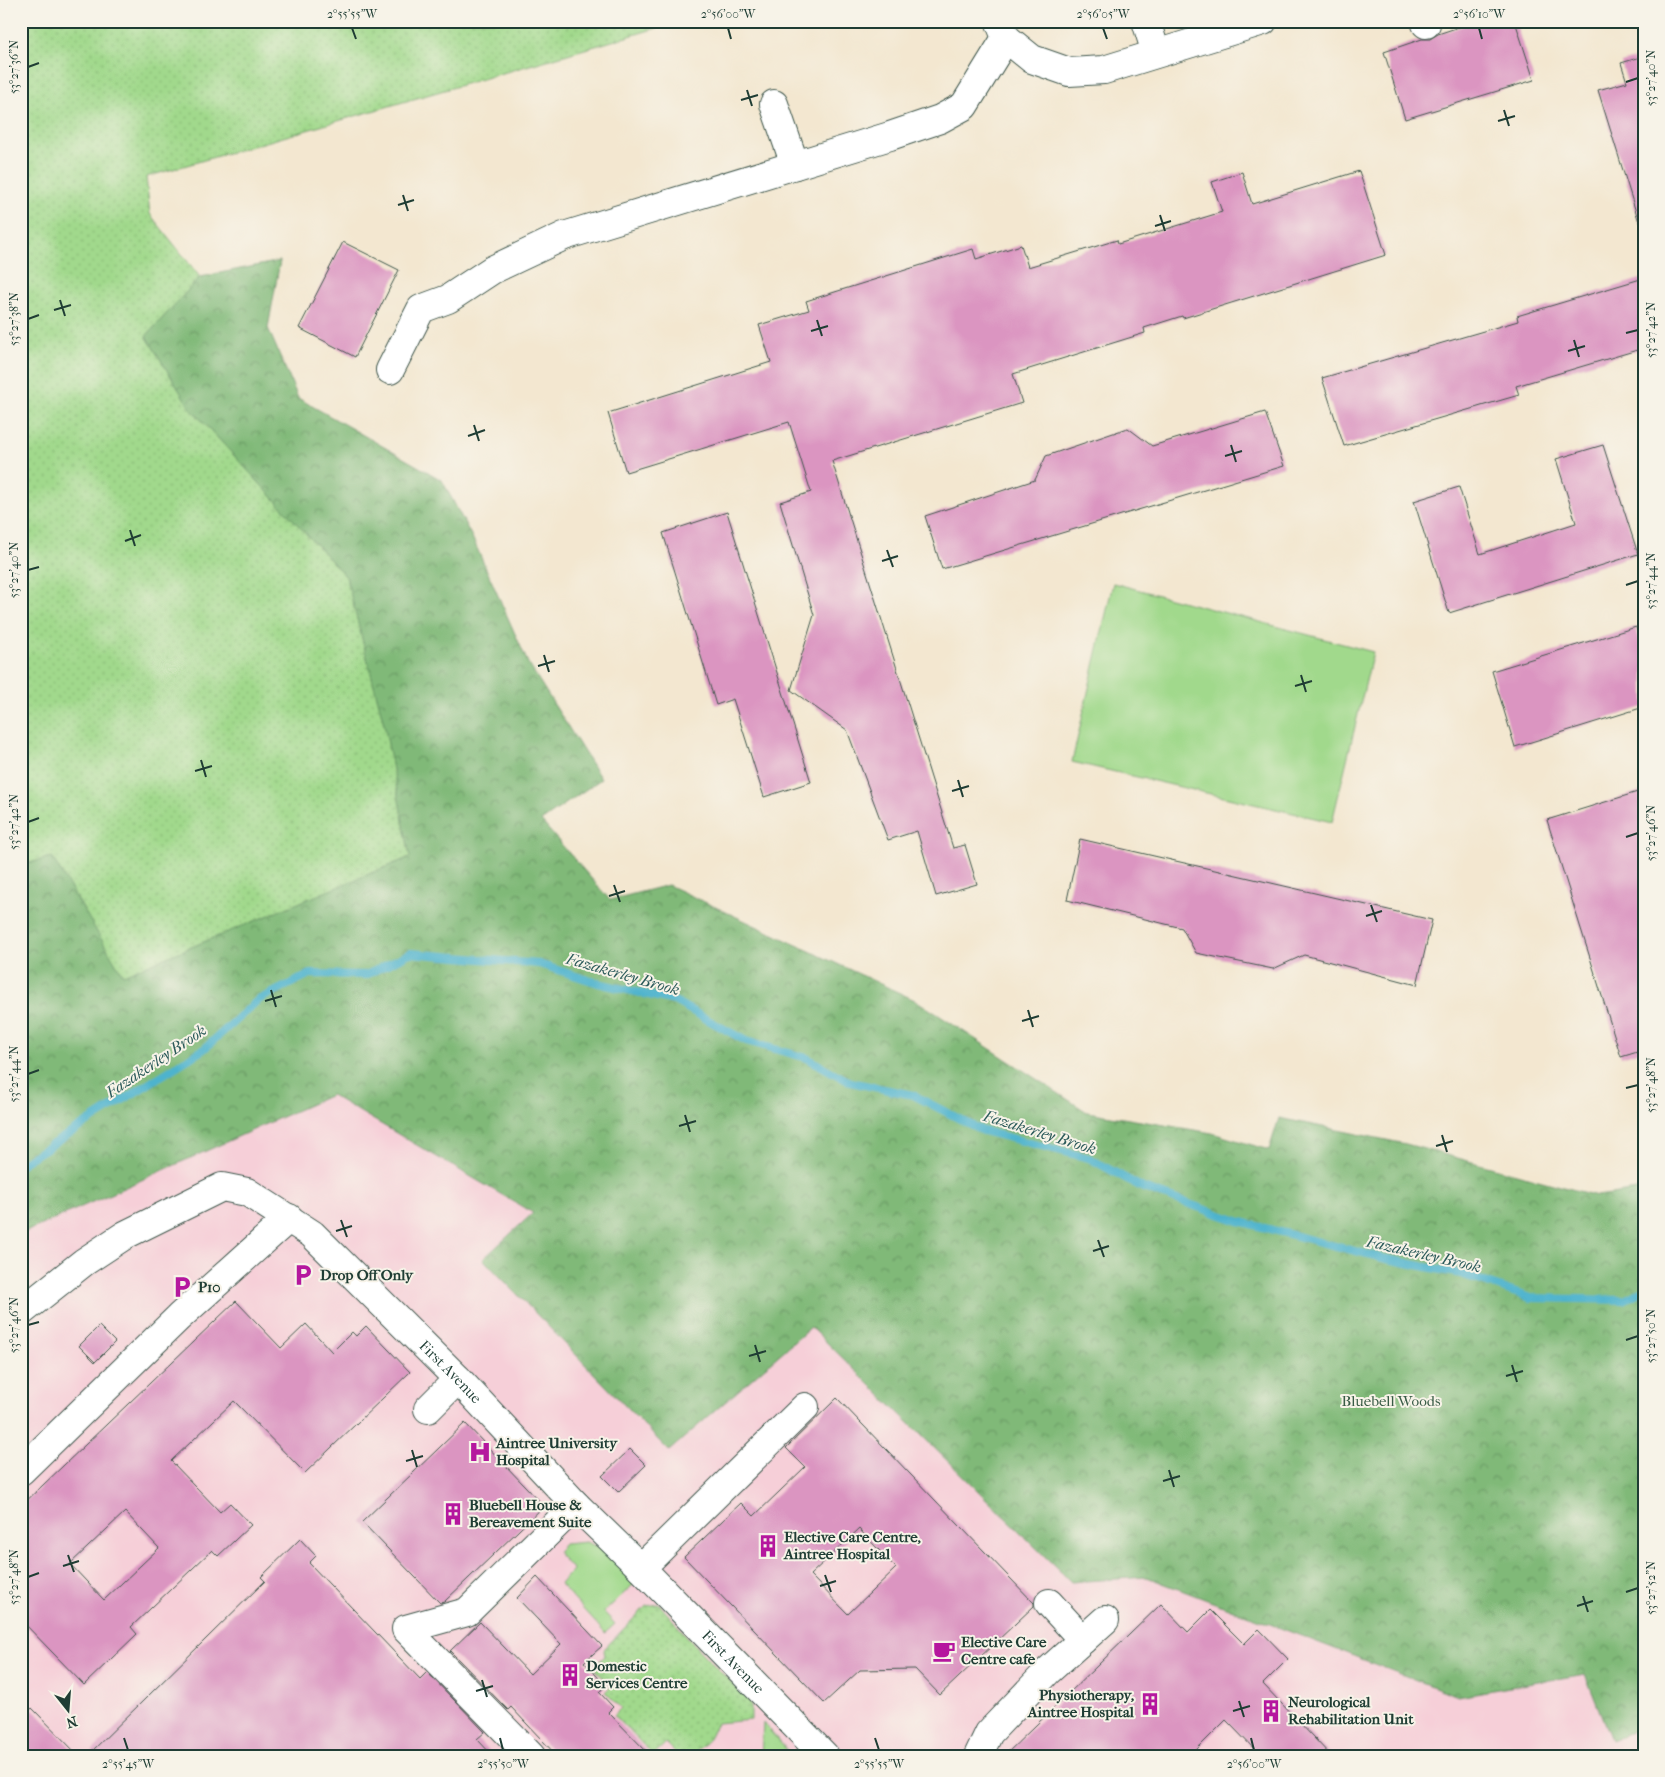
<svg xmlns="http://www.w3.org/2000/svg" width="1665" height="1777" viewBox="0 0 1665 1777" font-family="'IM FELL French Canon',serif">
  <defs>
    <pattern id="forest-crowns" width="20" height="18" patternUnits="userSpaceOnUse" patternTransform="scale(1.25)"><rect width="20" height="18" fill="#80b978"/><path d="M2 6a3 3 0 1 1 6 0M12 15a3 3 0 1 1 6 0" fill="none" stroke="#689863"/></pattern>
    <pattern id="park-dots" width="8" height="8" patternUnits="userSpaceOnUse" patternTransform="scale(1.25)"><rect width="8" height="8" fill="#a1d98c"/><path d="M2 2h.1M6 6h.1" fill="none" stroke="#8abb79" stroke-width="1.8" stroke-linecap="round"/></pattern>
  </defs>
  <rect width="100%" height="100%" fill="#f7f3e8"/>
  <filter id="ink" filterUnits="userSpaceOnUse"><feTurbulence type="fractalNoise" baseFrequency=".02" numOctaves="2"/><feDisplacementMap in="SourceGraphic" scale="10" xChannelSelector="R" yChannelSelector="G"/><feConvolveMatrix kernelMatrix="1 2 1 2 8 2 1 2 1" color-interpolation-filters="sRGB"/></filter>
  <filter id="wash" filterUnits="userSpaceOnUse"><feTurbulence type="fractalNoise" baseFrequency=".0096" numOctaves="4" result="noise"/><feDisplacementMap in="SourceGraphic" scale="20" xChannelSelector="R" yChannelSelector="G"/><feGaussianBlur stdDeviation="1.12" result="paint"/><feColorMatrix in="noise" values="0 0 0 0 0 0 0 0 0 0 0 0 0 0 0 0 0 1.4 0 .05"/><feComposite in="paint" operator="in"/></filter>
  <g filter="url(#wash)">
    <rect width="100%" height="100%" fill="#f3e7d0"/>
    <path fill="#f6cfd8" d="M331 1095 688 1304 773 1289 1071 1582 1146 1577 1458 1696 1644 1649V1756H21V1234Z"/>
    <g fill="#a1d98c" stroke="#608b60">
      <path d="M1113 583 1373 652 1332 822 1072 762Z"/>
      <path d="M586 1542 605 1550 635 1583 604 1612 615 1624 605 1633 560 1584 573 1570 557 1552 564 1544Z"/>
      <path d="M763 1723 792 1756H761Z"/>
    </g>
    <path fill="url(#forest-crowns)" stroke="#507b56" d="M280 261 268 328 298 398 442 480 472 537 528 663 601 779 541 821 610 900 668 885 917 1001 1087 1112 1212 1133 1269 1150 1279 1118 1406 1144 1597 1196 1644 1189V1727L1611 1740 1585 1674 1458 1696 1147 1577 1071 1582 811 1327 669 1451 483 1259 533 1213 331 1095 21 1234V865L52 857 123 975 410 857 384 724 346 577 190 408 146 336 200 277Z"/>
    <g fill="url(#park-dots)" stroke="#608b60">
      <path d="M21 21H681L146 177 150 214 200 277 146 336 190 408 346 577 384 724 410 857 123 975 52 857 21 865Z"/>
      <path d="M659 1604 698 1649 751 1703V1720L717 1723 709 1739 692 1756H679L666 1743 653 1755 614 1715 621 1708 605 1692 611 1686 593 1667 605 1656 604 1649 646 1606Z"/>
    </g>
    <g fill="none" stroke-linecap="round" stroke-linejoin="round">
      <path stroke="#4eb3cd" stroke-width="8" d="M21 1164 204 1049 258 1000 310 974 366 975 410 953 539 964 598 983 674 1001 746 1041 807 1058 850 1082 913 1095 983 1131 1089 1158 1143 1188 1238 1221 1382 1258 1461 1274 1530 1298 1624 1300 1644 1290"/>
    </g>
    <g id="blocks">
      <g fill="#db95c1" fill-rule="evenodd">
        <path d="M1477 21H1515L1534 80 1405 119 1384 52 1422 39H1430L1438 34Z"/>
        <path d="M1644 56V221L1639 222 1598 90 1627 82 1621 63Z"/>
        <path d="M1359 171 1386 255 1183 318 1182 316 1144 328 1145 333 1013 374 1022 403 832 461 953 848 965 845 977 884 936 896 917 831 888 840 847 730 791 690 814 615 780 502 811 492 789 422 626 472 608 413 771 362 759 325 809 310 806 301 973 249 976 259 1021 245 1028 267 1117 240 1118 244 1222 212 1212 182 1242 172 1252 204Z"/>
        <path d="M343 242 399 270 355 357 299 328Z"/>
        <path d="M1644 278V348L1516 386 1519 395 1344 446 1322 378 1518 321 1517 316Z"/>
        <path d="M1265 412 1284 466 942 569 925 516 1035 480 1046 456 1128 428 1152 446Z"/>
        <path d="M1603 445 1638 554 1449 613 1414 501 1459 487 1480 554 1576 523 1556 459Z"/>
        <path d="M727 512 811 782 764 797 733 699 716 705 663 533Z"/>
        <path d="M1636 627 1644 654V707L1515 747 1492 671Z"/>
        <path d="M1644 790V1050L1621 1057 1547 820Z"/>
        <path d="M1080 839 1432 920 1417 985 1304 955 1273 969 1196 953 1182 928 1067 900Z"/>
        <path d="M236 1301 281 1348 306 1324 332 1352 352 1332 356 1336 366 1326 410 1372 305 1473 234 1401 171 1461 220 1512 230 1503 251 1525 218 1556 212 1550 131 1627 137 1634 84 1685 21 1620V1506ZM125 1512 159 1548 104 1600 70 1564Z"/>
        <path d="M99 1326 115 1342 95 1362 79 1346Z"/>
        <path d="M837 1398 1034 1603V1606L940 1695 915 1669 860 1670 824 1703 684 1557 741 1503 754 1516 805 1467 786 1448ZM859 1529 896 1568 848 1614 810 1575Z"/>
        <path d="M465 1423 544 1506 444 1602 440 1603 362 1522Z"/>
        <path d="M630 1449 646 1465 618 1492 602 1476Z"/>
        <path d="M300 1539 316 1556 309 1563 420 1679 427 1672 485 1732 477 1739 493 1756H87L265 1581 261 1577Z"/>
        <path d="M537 1577 602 1646 584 1662 606 1686 599 1692 613 1707 608 1712 651 1756H557L511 1707 508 1710 450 1651 480 1622 530 1674 561 1644 517 1598Z"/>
        <path d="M1161 1604 1188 1632 1210 1610 1244 1644 1259 1629 1288 1659 1263 1684 1331 1756H1261L1226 1720 1190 1756H1004Z"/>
        <path d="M32 1708 79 1756H21V1718Z"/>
      </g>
    </g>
  </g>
  <g filter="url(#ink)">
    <use href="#blocks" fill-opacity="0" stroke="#3f564b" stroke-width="1"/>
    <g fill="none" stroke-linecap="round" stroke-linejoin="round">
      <defs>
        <g id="minor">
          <path d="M1146 21 1156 53"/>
          <path d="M1425 21 1426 24"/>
          <path d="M1000 23 1006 38 1032 59 1069 72 1104 70 1263 21"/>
          <path d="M774 104 795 165"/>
          <path d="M390 370 421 309 448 299 492 270 564 236 890 136 940 119 964 106 1006 38"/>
          <path id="s1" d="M21 1312 84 1262 125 1235 222 1187 247 1192 312 1234 458 1379 576 1505 641 1568 825 1756"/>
          <path d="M428 1409 458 1379"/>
          <path d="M21 1471 179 1317 289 1218"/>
          <path d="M641 1568 805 1407"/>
          <path d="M1049 1603 1083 1640"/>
          <path d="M531 1756 406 1629 467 1612 576 1505"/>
          <path d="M978 1756 989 1733 1048 1671 1105 1620"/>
        </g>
      </defs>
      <use href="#minor" stroke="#3f564b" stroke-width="30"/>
      <use href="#minor" stroke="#fff" stroke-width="28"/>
    </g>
  </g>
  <path fill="none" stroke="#1f3d34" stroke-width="2" d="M352 28 356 39M728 28 731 39M1103 28 1107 39M1479 28 1482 39M28 67 39 63M1626 82 1638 78M747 90 752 106M741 100 758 95M1504 110 1509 126M1498 121 1515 116M403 195 408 211M398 205 414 200M1160 215 1165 231M1155 226 1171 221M60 300 65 316M54 310 71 305M28 319 39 315M817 320 822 336M811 331 828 326M1626 333 1638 330M1574 340 1579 357M1568 351 1585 346M474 425 479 441M468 436 485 430M1231 445 1236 462M1225 456 1242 451M130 530 135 546M125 541 141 535M887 550 893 567M882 561 898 556M28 570 39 567M1626 585 1638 581M544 655 549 672M538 666 555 661M1301 675 1306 692M1295 686 1312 681M201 760 206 777M195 771 212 766M958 780 963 797M952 791 969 786M28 822 39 818M1626 837 1638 833M614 885 620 902M609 896 625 891M1371 905 1377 922M1366 916 1382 911M271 990 276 1007M265 1001 282 996M1028 1010 1033 1027M1022 1021 1039 1016M28 1074 39 1070M1626 1088 1638 1085M685 1115 690 1132M679 1126 696 1121M1442 1135 1447 1152M1436 1146 1453 1141M341 1220 347 1237M336 1231 352 1226M1098 1240 1104 1257M1093 1251 1109 1246M28 1325 39 1322M1626 1340 1638 1336M755 1345 760 1362M749 1356 766 1351M1512 1365 1517 1382M1506 1376 1523 1371M412 1450 417 1467M406 1461 423 1456M1169 1470 1174 1487M1163 1481 1180 1476M68 1555 74 1572M63 1566 79 1561M825 1575 831 1592M28 1577 39 1573M820 1586 836 1581M1626 1592 1638 1588M1583 1596 1588 1612M1577 1606 1593 1601M482 1680 487 1697M476 1691 493 1686M1239 1701 1244 1717M1233 1711 1250 1706M124 1738 128 1750M500 1738 503 1750M875 1738 879 1750M1251 1738 1254 1750"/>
  <defs>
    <symbol id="parking-bare" viewBox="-9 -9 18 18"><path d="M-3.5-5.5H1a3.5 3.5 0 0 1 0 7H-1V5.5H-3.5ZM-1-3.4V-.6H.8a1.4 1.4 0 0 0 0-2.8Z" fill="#b5179e" stroke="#f7f3e8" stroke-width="2.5" paint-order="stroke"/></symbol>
    <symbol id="hospital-bare" viewBox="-9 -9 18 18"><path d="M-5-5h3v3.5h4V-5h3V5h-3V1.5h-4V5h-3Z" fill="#b5179e" stroke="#f7f3e8" stroke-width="2.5" paint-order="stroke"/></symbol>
    <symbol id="building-bare" viewBox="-9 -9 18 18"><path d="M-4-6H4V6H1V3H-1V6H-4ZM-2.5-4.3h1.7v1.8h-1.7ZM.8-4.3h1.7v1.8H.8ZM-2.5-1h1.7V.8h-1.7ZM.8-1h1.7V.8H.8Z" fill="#b5179e" stroke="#f7f3e8" stroke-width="2.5" paint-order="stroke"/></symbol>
    <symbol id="cafe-bare" viewBox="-9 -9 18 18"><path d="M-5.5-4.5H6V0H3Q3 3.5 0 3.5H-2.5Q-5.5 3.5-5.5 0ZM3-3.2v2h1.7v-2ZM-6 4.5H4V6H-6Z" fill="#b5179e" stroke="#f7f3e8" stroke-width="2.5" paint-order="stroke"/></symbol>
  </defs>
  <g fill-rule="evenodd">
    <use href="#parking-bare" x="287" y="1259" width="32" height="32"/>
    <use href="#parking-bare" x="166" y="1271" width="32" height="32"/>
    <use href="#hospital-bare" x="464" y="1436" width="32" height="32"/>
    <use href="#building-bare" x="437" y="1498" width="32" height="32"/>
    <use href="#building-bare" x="752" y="1530" width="32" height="32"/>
    <use href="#cafe-bare" x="928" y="1635" width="32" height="32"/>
    <use href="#building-bare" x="554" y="1659" width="32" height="32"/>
    <use href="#building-bare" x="1134" y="1688" width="32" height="32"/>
    <use href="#building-bare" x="1255" y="1695" width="32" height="32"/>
  </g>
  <g text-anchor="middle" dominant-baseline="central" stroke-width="4" stroke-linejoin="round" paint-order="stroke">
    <g font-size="15" font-weight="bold" fill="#1f3d34" stroke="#f7f3e8" text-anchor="start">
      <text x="320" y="1275">Drop Off Only</text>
      <text x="198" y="1287">P10</text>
      <text x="496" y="1443">Aintree University<tspan x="496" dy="17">Hospital</tspan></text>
      <text x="469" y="1505">Bluebell House &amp;<tspan x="469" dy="17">Bereavement Suite</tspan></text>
      <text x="784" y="1537">Elective Care Centre,<tspan x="784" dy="17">Aintree Hospital</tspan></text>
      <text x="961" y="1642">Elective Care<tspan x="961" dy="17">Centre cafe</tspan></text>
      <text x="586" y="1666">Domestic<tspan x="586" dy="17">Services Centre</tspan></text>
      <text x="1134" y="1695" text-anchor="end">Physiotherapy,<tspan x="1134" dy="17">Aintree Hospital</tspan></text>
      <text x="1288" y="1702">Neurological<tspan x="1288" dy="17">Rehabilitation Unit</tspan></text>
    </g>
    <g font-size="15" fill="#1f3d34" stroke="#f7f3e8">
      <text stroke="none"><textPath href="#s1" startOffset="536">First Avenue</textPath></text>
      <text stroke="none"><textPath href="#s1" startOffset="941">First Avenue</textPath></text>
    </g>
    <g font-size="15" fill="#395c46" stroke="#f7f3e8">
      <text x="1391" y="1401">Bluebell Woods</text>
    </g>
    <g font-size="16" font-style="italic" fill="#2b5a5a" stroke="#f7f3e8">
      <text transform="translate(623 974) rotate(16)">Fazakerley Brook</text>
      <text transform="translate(156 1061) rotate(-34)">Fazakerley Brook</text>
      <text transform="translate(1040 1132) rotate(17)">Fazakerley Brook</text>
      <text transform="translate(1424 1254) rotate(13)">Fazakerley Brook</text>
    </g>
  </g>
  <rect width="1665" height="1777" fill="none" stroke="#f7f3e8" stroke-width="55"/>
  <g transform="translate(68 1710) rotate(163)" stroke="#f7f3e8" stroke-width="4" paint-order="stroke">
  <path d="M0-4L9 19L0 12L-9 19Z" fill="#1f3d34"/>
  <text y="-8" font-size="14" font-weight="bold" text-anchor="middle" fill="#1f3d34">N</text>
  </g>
  <rect x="28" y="28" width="1610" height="1722" fill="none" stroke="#1f3d34" stroke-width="2"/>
  <g font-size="12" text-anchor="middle" fill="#1f3d34">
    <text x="352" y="18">2°55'55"W</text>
    <text x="728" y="18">2°56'00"W</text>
    <text x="1103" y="18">2°56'05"W</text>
    <text x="1479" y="18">2°56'10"W</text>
    <text transform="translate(14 67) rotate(-90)" y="4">53°27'36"N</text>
    <text transform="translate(1651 78) rotate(-90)" y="4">53°27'40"N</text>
    <text transform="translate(14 319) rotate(-90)" y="4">53°27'38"N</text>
    <text transform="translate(1651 330) rotate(-90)" y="4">53°27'42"N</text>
    <text transform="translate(14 570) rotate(-90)" y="4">53°27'40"N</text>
    <text transform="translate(1651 581) rotate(-90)" y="4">53°27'44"N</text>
    <text transform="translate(14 822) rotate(-90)" y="4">53°27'42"N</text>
    <text transform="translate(1651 833) rotate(-90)" y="4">53°27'46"N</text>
    <text transform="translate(14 1074) rotate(-90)" y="4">53°27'44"N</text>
    <text transform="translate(1651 1085) rotate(-90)" y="4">53°27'48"N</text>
    <text transform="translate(14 1325) rotate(-90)" y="4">53°27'46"N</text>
    <text transform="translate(1651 1336) rotate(-90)" y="4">53°27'50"N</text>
    <text transform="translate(14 1577) rotate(-90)" y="4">53°27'48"N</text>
    <text transform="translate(1651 1588) rotate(-90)" y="4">53°27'52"N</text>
    <text x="128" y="1768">2°55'45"W</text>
    <text x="503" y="1768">2°55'50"W</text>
    <text x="879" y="1768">2°55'55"W</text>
    <text x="1254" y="1768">2°56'00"W</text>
  </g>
</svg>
